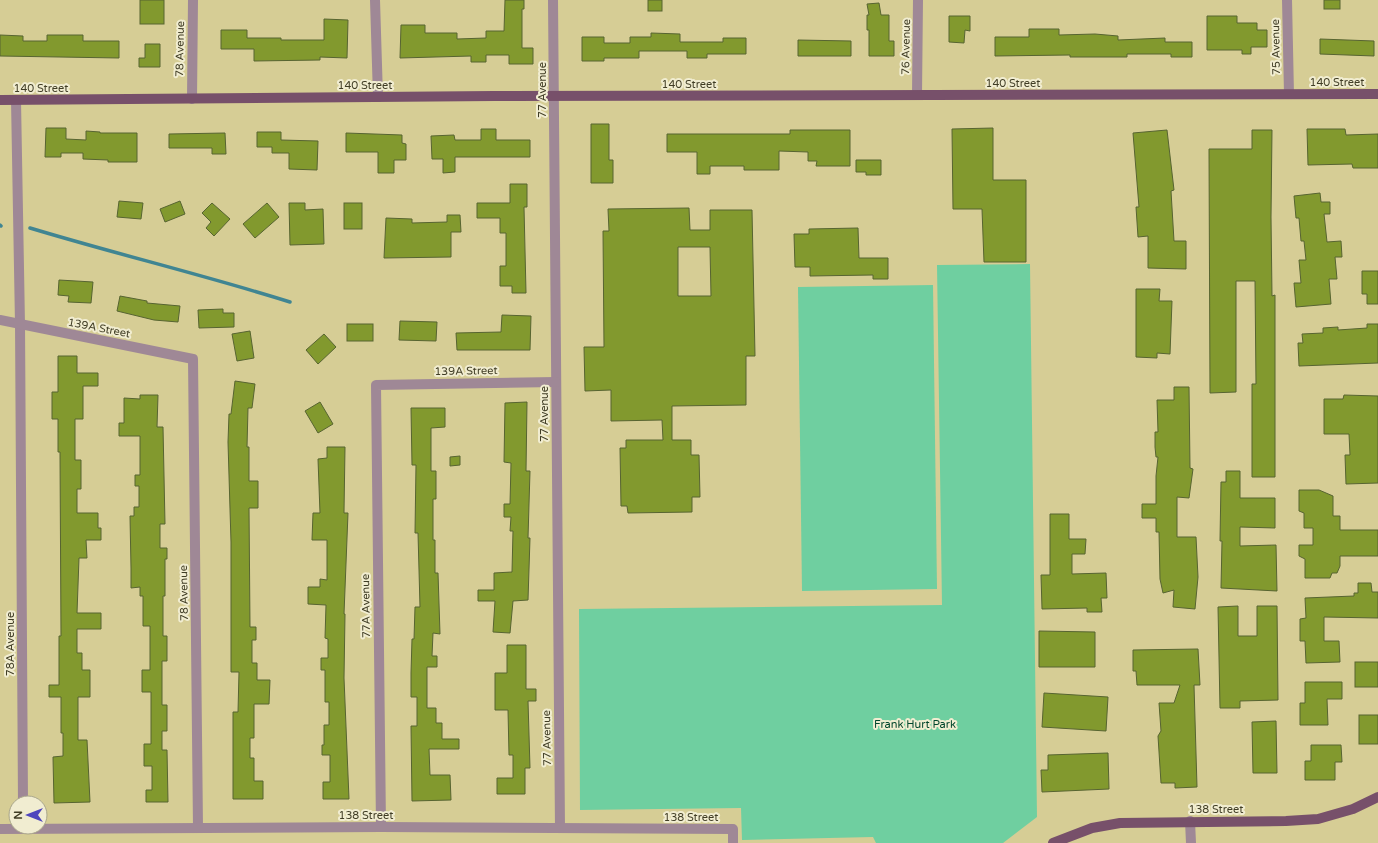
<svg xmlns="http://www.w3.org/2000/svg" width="1378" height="843" viewBox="0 0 1378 843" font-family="'Varela Round',sans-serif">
  <rect width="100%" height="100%" fill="#d6cd95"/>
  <g fill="#6fcfa0">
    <path d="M1030 264 1037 817 1003 843H876L873 837 742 840 741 808 580 810 579 609 942 605 937 265Z"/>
    <path d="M933 285 937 589 802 591 798 287Z"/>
  </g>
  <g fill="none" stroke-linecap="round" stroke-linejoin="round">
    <g stroke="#408592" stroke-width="3.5">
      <path d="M0 225 1 226"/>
      <path d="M30 228C116 254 204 275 290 302"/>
    </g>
  </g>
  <g fill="#82992e" stroke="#576431" fill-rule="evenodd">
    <rect x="140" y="0" width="24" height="24"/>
    <path d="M505 0H524V9H522V48H533V64H509V55H486V62H471V56L400 58 401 25H425V33H457V39L486 38V31H504Z"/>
    <rect x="648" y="0" width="14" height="11"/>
    <rect x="1324" y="0" width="16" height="9"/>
    <path d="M879 3 881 15H889V41H894V56H869V30H867V15H869L867 4Z"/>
    <path d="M949 16H970V31L965 30 964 43 949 42Z"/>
    <path d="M1207 16H1237V23H1257V30H1267V47H1251V54H1242V50H1207Z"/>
    <path d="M324 19 348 20 347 58 320 57V60L254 61V49H221V30H247V38H281V40H324Z"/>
    <path d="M1029 29H1059V35L1095 34 1118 36V40L1165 38V42H1192V57H1171V54H1127V57H1070V55L995 56V37H1029Z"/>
    <path d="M651 33 680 34V42H723V38H746V54H707V58H687V51H639V58H604V61H582V37H604V43H630V37H651Z"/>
    <path d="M0 35 23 36V41H47V35H83V41H119V58L0 56Z"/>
    <path d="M1320 39 1374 41V56L1320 54Z"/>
    <path d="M798 40 851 41V56H798Z"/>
    <path d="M145 44H160V67H139V58H145Z"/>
    <path d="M591 124H609V160H613V183H591Z"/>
    <path d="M46 128H66V139L86 140V131L100 132V133H137V162H108V160L83 159V153H61V157H45Z"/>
    <path d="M993 128V180H1026V262H984L982 209H953L952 129Z"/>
    <path d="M481 129H496V140H530V157H455V172L443 173V159H432L431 136 454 135 455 140H481Z"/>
    <path d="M1307 129H1345L1346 135 1378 134V168H1353L1352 164 1308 165Z"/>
    <path d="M790 130H850V166H816L817 161H808V152L779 151V170H744V166H710V174H697V152H667V134H790Z"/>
    <path d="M1167 130 1174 190 1171 191 1174 241H1186V269L1148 268V236L1138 237 1136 207H1139L1133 133Z"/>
    <path d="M1252 130H1272L1271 217 1272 296 1275 295V477H1252V384H1256L1255 281H1236V392L1210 393 1209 149H1252Z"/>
    <path d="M257 132H281V140L318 141 317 170 289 169V153H272V147H257Z"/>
    <path d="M225 133 226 154H212V148H169V134Z"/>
    <path d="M346 133 402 135V143L406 144V160H394V173H378V152H346Z"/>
    <path d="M856 160H881V175H866V172H856Z"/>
    <path d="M510 184H527V207H524L526 293H512V286H500V266H506V233H500V218H477V203H510Z"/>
    <path d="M1320 193 1321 202H1330V214H1324L1327 242 1341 241 1342 257H1335L1337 279H1329L1331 304 1296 307 1294 283H1301L1299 260H1306L1304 241H1301L1299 218H1296L1294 196Z"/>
    <path d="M119 201 143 203 141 219 117 217Z"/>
    <path d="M180 201 185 214 165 222 160 209Z"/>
    <path d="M212 203 230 219 214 236 206 228 211 222 202 213Z"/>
    <path d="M267 203 279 217 255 238 243 224Z"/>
    <path d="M289 203H305V210L323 209 324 244 290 245Z"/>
    <rect x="344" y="203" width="18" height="26"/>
    <path d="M689 208 690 230H710V210H752L755 356H746V405L672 406V440H691V455H699L700 497H692V512L628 513 627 506H621L620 448H626V440H663L662 420 611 421V390L585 391 584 347H604L603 231H609L608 209ZM678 247H710L711 296H678Z"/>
    <path d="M447 215H460L461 232H451V257L384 258 386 218 412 219V223L447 222Z"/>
    <path d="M858 228 859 258H888V279H873V275L810 276V267H795L794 234H809V229Z"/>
    <path d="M1362 271H1378V304H1367V294H1362Z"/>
    <path d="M59 280 93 282 91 303 68 302 69 296 58 295Z"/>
    <path d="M1136 289H1160L1159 301H1172L1170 354 1157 353V358L1136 357Z"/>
    <path d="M120 296 147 301V303L180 306 178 322 154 320 117 311Z"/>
    <path d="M223 309V313H234V327L199 328 198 310Z"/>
    <path d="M502 315 531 316 530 350H457L456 333 501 332Z"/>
    <path d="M400 321 437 322 436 341 399 340Z"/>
    <rect x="347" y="324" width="26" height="17"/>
    <path d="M1367 324H1378V363L1299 366 1298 343H1303L1302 334 1323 333V328L1338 327V330L1367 328Z"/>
    <path d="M250 331 254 358 237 361 232 334Z"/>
    <path d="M324 334 336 347 318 364 306 350Z"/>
    <path d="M58 356H77V373H98V386H83V419H75V460H81V489H77V513H98V528H101V540H86L87 558H79L77 613H101V629H77V653H82V670H90V697H78V740H87L90 802 54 803 53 757 63 756V733H61V697H49V685H59V636H61L60 452H58V419H52V392H58Z"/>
    <path d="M235 381 255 384 252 408H248L247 447H249V481H258V508H249L250 627H256V640H252V663H257V680H270L269 704H254V738H250V758H254V781H263V799H233V712H238L239 672H231V542L228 442 229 414H231Z"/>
    <path d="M1174 387H1189L1190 468 1193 469 1189 498 1177 497V537H1196L1198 577 1195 609 1173 607 1174 590 1163 593 1160 579 1159 532H1156V518H1142V504H1156V476L1158 457H1156L1155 447V432H1158L1157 400H1174Z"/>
    <path d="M140 395H158L157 427H163L165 524H160V548H167V559H165V596H163V636H167V661H162V705H167V731H162V750H167L168 802H146V790H152V766H144V744H151V692H142V670H150V626H143V596H140V587L131 588V568L130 516H134V507H139V486H135V475H140V436H119V423H124V398L140 399Z"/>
    <path d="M1344 395 1378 396V483L1346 484 1345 455H1350L1349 434H1324V399H1343Z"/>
    <path d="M320 402 333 424 318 433 305 411Z"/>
    <path d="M527 402 526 471H530L528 538H530L528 600 513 601 510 633 493 632 495 601H478V590H494V573L512 572 513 531H510L511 517H504V504H510L511 463 504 462 505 403Z"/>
    <path d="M411 408H445V427L431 428V471H436V499H433V540H435V573H438L440 634 433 633 432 656H437V667H427V708H436V723H442V739H459V749H429L430 775H450L451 800 412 801 411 726H417V697H411V673L412 639H414L415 607H420L418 533H415L416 465H412Z"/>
    <path d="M327 447H345L344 513H348L344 614H345L344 678 349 799H323V782H330V755H322V745H324V725H329V702H325V670H321V658H328V639L325 638 326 605 308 604V587H320V579L327 580V540H312L313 513H320L318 459 327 458Z"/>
    <path d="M460 456V465L450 466V457Z"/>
    <path d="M1226 471H1240V498H1275V528L1240 527V546L1276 545 1277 591 1221 588 1222 541H1220L1221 482H1226Z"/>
    <path d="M1299 490H1319L1333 496V516H1340V530H1378V556H1340V566L1337 573H1332L1330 578H1305V559L1299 556V545H1313V528H1304V513L1299 511Z"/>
    <path d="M1050 514H1069V539H1086L1085 554H1072V574L1106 573 1107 598H1101L1102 612H1087V608L1042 609 1041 575H1050Z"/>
    <path d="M1358 583H1371L1372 592H1378V618L1324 617V641H1339L1340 662 1306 663 1305 641H1300V619L1306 618 1305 598 1354 596V593H1358Z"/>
    <path d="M1238 606V636H1257V606H1277L1278 700 1240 701V708H1220L1218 607Z"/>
    <path d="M1039 631 1095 632V667H1039Z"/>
    <path d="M507 645H526V689H536V701H528L530 768H525V794H497V778H513V755H509L508 710H495V673H507Z"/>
    <path d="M1198 649 1200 685H1194L1197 787 1175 788V783H1161L1158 736 1161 731 1159 703H1174L1180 685H1137L1136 671H1133V650Z"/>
    <rect x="1355" y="662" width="23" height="25"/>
    <path d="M1305 682H1342V699H1327L1328 725H1300V703H1305Z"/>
    <path d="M1044 693 1108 697 1106 731 1042 727Z"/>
    <rect x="1359" y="715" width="19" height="29"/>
    <path d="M1276 721 1277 773H1253L1252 722Z"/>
    <path d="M1311 745H1341L1342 762H1335V780H1305V761H1311Z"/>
    <path d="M1108 753 1109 789 1042 792 1041 770H1048V755Z"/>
  </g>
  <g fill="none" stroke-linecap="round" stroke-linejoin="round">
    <g stroke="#9f8896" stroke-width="10">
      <path d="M375 0 378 97"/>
      <path d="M553 0 560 828"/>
      <path d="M1287 0 1289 94"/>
      <path d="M917 95 918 0"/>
      <path d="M192 99 193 0"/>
      <path d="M16 100 20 324 23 803"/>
      <path d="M0 320 193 359 198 828"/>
      <path d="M1190 821 1191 843"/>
      <path d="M381 827 376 385 556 382"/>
      <path d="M0 829 381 827 733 829V843"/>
    </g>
    <g stroke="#77506a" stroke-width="10">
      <path d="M0 100 494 96 1378 94"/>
      <path d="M1053 843 1092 828 1120 823 1286 821 1318 819 1353 809 1378 797"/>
    </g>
  </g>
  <g text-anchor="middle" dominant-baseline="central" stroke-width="4" stroke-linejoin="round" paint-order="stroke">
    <g font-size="11" fill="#403d25" stroke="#f1edd1">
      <text transform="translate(906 47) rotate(-89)">76 Avenue</text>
      <text transform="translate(1276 47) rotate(-91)">75 Avenue</text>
      <text transform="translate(180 49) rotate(-89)">78 Avenue</text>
      <text x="1337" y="82">140 Street</text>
      <text x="1013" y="83">140 Street</text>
      <text x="689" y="84">140 Street</text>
      <text x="365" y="85">140 Street</text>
      <text x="41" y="88">140 Street</text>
      <text transform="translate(542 90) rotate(-90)">77 Avenue</text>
      <text transform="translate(99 328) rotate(11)">139A Street</text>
      <text transform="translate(466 371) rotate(-1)">139A Street</text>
      <text transform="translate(544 414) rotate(-90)">77 Avenue</text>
      <text transform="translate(184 593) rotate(-91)">78 Avenue</text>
      <text transform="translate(366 606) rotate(-91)">77A Avenue</text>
      <text transform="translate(10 644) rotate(-90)">78A Avenue</text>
      <text transform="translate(547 738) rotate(-91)">77 Avenue</text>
      <text x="1216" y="809">138 Street</text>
      <text x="366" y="815">138 Street</text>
      <text x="691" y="817">138 Street</text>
    </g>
    <g font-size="11" fill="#00462c" stroke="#f1edd1">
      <text x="915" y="724">Frank Hurt Park</text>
    </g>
  </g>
  <g transform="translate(28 815) rotate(270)"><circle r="19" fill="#f1edd1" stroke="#aaa78c"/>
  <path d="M0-3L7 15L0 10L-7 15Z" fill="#4f46bd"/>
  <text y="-6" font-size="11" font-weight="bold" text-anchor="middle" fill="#403d25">N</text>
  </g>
</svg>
